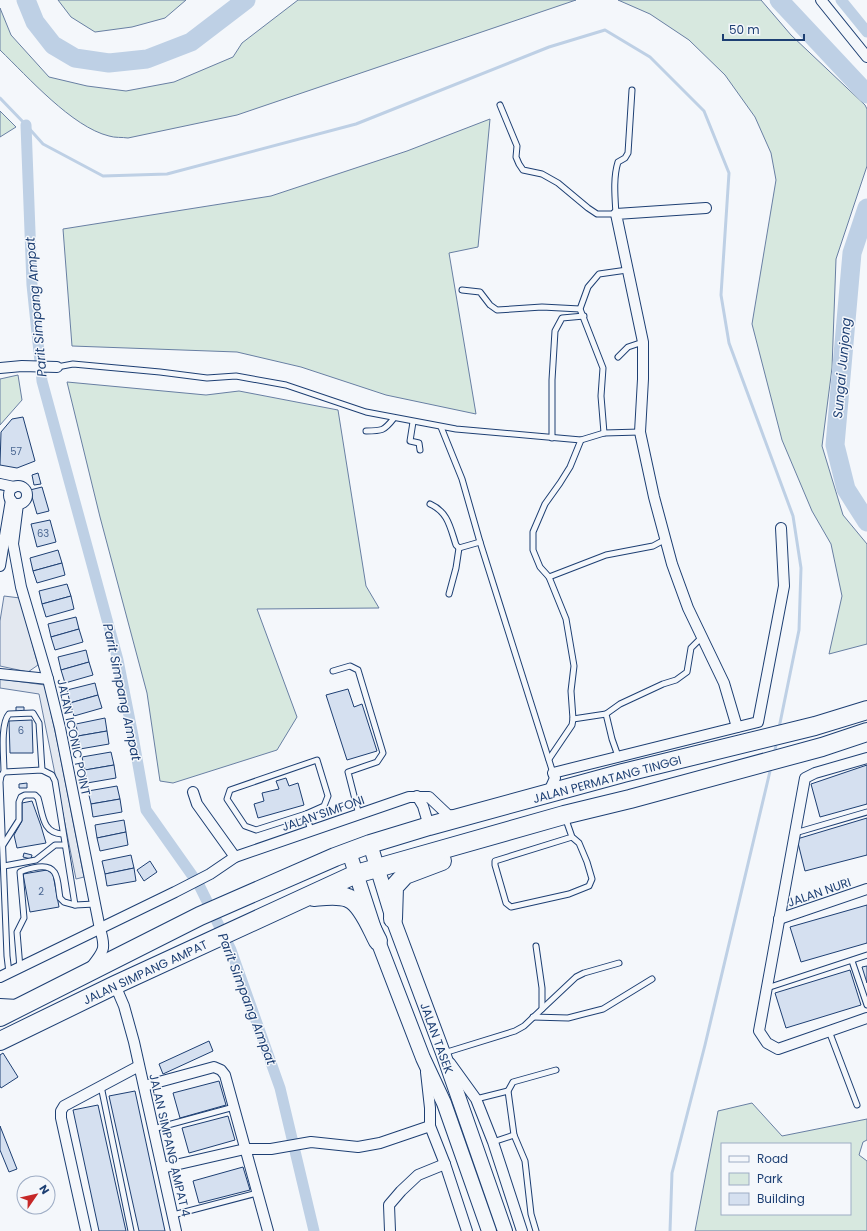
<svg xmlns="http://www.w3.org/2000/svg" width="867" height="1231" viewBox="0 0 867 1231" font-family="Poppins,sans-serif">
  <rect width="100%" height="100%" fill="#f4f7fb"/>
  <g fill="#d7e8df" stroke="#687fa3" fill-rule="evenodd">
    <path d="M58 0H186L165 18 132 27 95 32 71 17Z"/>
    <path d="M298 0H576L237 115 128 138C122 137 115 138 109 136 72 127 28 77 0 50V8L11 35 49 77 87 86 126 91 174 82 233 57 242 43Z"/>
    <path d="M618 0H761L791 35 865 105 867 109V166L836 259 832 368 822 446 843 515 867 544V644L829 654 842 596 831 544 812 511 782 440 752 324 776 180 771 153 755 117 725 75 689 40 650 14Z"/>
    <path d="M0 111 16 127 0 137Z"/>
    <path d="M490 119 478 247 449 253 476 414 386 395 301 367 237 352 72 346 63 229 271 196 407 151Z"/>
    <path d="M18 375 22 400 0 425V379Z"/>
    <path d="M67 382 206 395 239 391 338 410 366 586 379 608 257 609 297 717 277 750 173 783 160 781 147 693 100 517Z"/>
    <path d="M752 1103 782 1136 867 1119V1140L863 1142 859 1155 867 1161V1231H695L718 1111ZM722 1144H850V1214H722Z"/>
  </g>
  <g fill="#e3e8f0" stroke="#687fa3">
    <path d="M4 596 20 598 38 665 28 672 0 666V621Z"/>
    <path d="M0 679 45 685 58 745 84 877 76 879 39 694 0 688Z"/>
  </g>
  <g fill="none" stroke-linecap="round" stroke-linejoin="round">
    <g stroke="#bed0e5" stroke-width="3">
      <path d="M0 98 26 125 43 144 103 176 167 174 356 124 549 47 605 30 650 57 704 111 729 173 721 295 729 343 793 516 801 568 799 630 779 728"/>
      <path d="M774 754 777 741"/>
      <path d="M670 1231 672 1173 705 1045 771 767"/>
    </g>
    <g stroke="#bed0e5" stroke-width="11">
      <path d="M841 0 867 32"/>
      <path d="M26 125 32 285 42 381 118 660 133 736 146 810 199 885 231 950 280 1088 314 1231"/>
    </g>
    <g stroke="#bed0e5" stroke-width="19">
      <path d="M26 0 35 22 53 45 75 58 109 63 147 59 191 42 246 0"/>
      <path d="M779 0 867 94"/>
      <path d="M867 208 852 253 835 445 846 489 867 522"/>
    </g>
  </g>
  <g fill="#d5e0f0" stroke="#1d3f73">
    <path d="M23 417 35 461 17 468 0 465 1 432 12 419Z"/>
    <path d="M38 473 41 484 34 485 32 475Z"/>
    <path d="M42 487 49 511 37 514 30 490Z"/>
    <path d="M50 520 56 542 37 547 31 524Z"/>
    <path d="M58 550 62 563 33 571 30 558Z"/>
    <path d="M62 563 65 575 37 583 33 571Z"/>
    <path d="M67 584 71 596 42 604 39 591Z"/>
    <path d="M71 596 74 609 46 617 42 604Z"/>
    <path d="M76 617 79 629 51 637 48 624Z"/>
    <path d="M79 629 83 642 55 650 51 637Z"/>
    <path d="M86 650 89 662 61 670 58 657Z"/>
    <path d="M89 662 93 675 65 683 61 670Z"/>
    <path d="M95 683 98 695 70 703 67 690Z"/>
    <path d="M348 689 354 707 362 704 377 751 347 760 326 695Z"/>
    <path d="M98 695 102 708 74 716 70 703Z"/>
    <path d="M16 707H24V711L16 712Z"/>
    <path d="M105 718 107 731 78 736 76 724Z"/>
    <path d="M32 720 33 753H10L9 721Z"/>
    <path d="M107 731 109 744 80 749 78 736Z"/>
    <path d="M111 752 114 765 85 770 82 757Z"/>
    <path d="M114 765 116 778 87 783 85 770Z"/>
    <path d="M867 765V804L820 817 811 784Z"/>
    <path d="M286 778 289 786 298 783 304 805 258 818 254 804 264 801 262 793 279 789 276 781Z"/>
    <path d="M27 783V788H19V784Z"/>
    <path d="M117 786 120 799 91 804 88 791Z"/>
    <path d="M120 799 122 812 93 817 91 804Z"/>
    <path d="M32 801 41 826 46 843 17 848 14 835 22 821V803Z"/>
    <path d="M867 818V855L805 871 797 839Z"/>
    <path d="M124 820 126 832 97 838 95 825Z"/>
    <path d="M126 832 128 845 100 851 97 838Z"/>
    <path d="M24 853 32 855 31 859 23 857Z"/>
    <path d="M131 855 134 868 105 874 102 861Z"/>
    <path d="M150 861 157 872 144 881 137 870Z"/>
    <path d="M134 868 136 881 107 886 105 874Z"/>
    <path d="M47 870 53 874 59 907 30 912 23 874Z"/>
    <path d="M867 905V943L801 962 790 927Z"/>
    <path d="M867 966V983L862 967Z"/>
    <path d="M850 970 861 1005 786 1028 775 993Z"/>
    <path d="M209 1041 213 1051 163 1074 159 1064Z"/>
    <path d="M3 1053 18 1077 1 1088 0 1086V1055Z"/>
    <path d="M219 1081 226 1105 180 1118 173 1093Z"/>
    <path d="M135 1091 165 1231H139L109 1096Z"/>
    <path d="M98 1105 126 1231H99L73 1110Z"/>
    <path d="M228 1116 235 1140 189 1153 182 1128Z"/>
    <path d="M0 1126 17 1169 9 1172 0 1150Z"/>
    <path d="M243 1167 250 1190 199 1203 193 1181Z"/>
  </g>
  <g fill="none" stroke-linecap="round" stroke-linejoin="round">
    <defs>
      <g id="lane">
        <path d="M500 105 517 146 516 157 519 164 523 170 542 174 558 183 588 208 597 214H616C615 197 613 178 618 162L625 158 628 153 632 90"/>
        <path d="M462 290 480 292 490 305 497 310 542 307 580 309"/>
        <path d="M618 357 628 347 643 342"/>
        <path d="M57 367 73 364 160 372 207 378 236 376 286 385 366 412 456 429 581 440 604 433 640 432"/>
        <path d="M413 422 410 441 419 443 420 450"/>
        <path d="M441 427 462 479 480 542 553 773"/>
        <path d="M366 431C382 431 384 431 394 418"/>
        <path d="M604 433 601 396 603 368 580 309 588 287 599 274 627 270"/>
        <path d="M552 438V380L555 331 562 318 584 316"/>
        <path d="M430 504C448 512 450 527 456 545L459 548 480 542"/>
        <path d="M549 577 606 555 653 546 666 539"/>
        <path d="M449 594 456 568 459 548"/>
        <path d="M333 671 350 666 358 670 383 753 377 762 348 772 359 815"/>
        <path d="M573 719 606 714"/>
        <path d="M618 756 612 739 606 714 620 704 663 684 676 680 687 672 691 648 702 637"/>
        <path d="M549 759 572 725 573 719 571 691 574 666 566 619 549 577 540 567 533 550V532L545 504 560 483 570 467 581 440"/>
        <path d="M317 760 328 796 324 806 306 814 256 830 245 826 227 799 230 790Z"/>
        <path d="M4 772C4 758 0 724 9 714L33 713 39 723 42 770"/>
        <path d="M306 814 311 831"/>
        <path d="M565 817 572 837 495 861V865L506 903 511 907 569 894 589 886 592 879 587 862 579 843 572 837"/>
        <path d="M795 833 867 812"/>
        <path d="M3 845 19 820V802L21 797 25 795H35L38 798C43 814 42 833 62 834"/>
        <path d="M4 866 36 860 55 845H64"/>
        <path d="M852 961 867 1005"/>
        <path d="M20 968 17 932 24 918 20 872C26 869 31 868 38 867 60 864 57 883 60 898L64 902 75 905"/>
        <path d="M9 973 7 956 0 782 1 776 4 772 42 770 52 775 55 781 75 905 95 904"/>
        <path d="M767 988 867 955"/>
        <path d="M542 1009 576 977 584 973 619 963"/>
        <path d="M533 1017 568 1018 603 1009 652 979"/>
        <path d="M829 1031 857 1105"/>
        <path d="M444 1053 515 1031 524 1026 542 1009V988L536 946"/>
        <path d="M101 1086 131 1231"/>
        <path d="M476 1099 508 1091"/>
        <path d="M153 1129 234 1107"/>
        <path d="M493 1142 514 1135"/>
        <path d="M173 1215 257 1193"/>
        <path d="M536 1231 531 1214 525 1161 514 1135 508 1091 513 1082 556 1070"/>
      </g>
      <g id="street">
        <path d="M821 0 867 57"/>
        <path d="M706 208 616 214 643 342V379L640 432 654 497 672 564 688 608 724 683 737 727"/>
        <path d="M0 368 22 366 57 367"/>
        <path d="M0 484 14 487"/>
        <circle cx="18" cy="495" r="9"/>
        <path d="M18 504 13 544 21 587 48 679 60 728 100 929C106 948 104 951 92 966"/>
        <path d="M0 566 11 500"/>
        <path d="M0 674 48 679"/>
        <path d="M867 758 815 773 805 778 759 1031 767 1043 778 1049 867 1018"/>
        <path d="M193 792 197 804 235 857"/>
        <path d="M548 794 555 778 553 773 758 722 784 586 781 528"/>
        <path d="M417 796 423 806 429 826"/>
        <path d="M779 919 867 889"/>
        <path d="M0 977 175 892 210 874 235 857 409 797H429L448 815 457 816"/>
        <path d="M115 985 124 1006 134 1042 176 1231"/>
        <path d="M0 1004 18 1005"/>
        <path d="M450 1063 476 1099 493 1142 522 1231"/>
        <path d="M426 1072 430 1108V1126L445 1164 467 1231"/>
        <path d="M144 1086 214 1067 221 1070 225 1075 268 1231"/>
        <path d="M162 1168 245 1149H271L311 1142 358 1147 380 1143 430 1126"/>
        <path d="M86 1231 61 1118V1111L64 1106 139 1066"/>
        <path d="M390 1231 389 1205 401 1191 418 1175 445 1164"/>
      </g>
      <g id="secondary">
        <path d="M370 844 393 919 443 1053 505 1231"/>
        <path d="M349 852 378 941 423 1058 444 1103 489 1231"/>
      </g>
      <g id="highway">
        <path d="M314 897C325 896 338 894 348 898 362 903 371 928 378 941"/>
        <path d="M393 919 394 887 405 875 442 861"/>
        <path d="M0 1017 200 916 335 857 370 844 429 826 623 773 815 726 867 710"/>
        <path d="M0 1041 115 985 356 874 564 815 630 799 822 747 867 732"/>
      </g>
    </defs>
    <use href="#lane" stroke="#1d3f73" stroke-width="7"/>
    <use href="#street" stroke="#1d3f73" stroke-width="12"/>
    <use href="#secondary" stroke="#1d3f73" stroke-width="16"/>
    <use href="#highway" stroke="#1d3f73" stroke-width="20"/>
    <use href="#lane" stroke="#f4f7fb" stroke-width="5"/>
    <use href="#street" stroke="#f4f7fb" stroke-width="10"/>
    <use href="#secondary" stroke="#f4f7fb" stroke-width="14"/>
    <use href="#highway" stroke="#f4f7fb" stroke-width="18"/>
  </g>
  <g text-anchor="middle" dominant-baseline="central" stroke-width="3" stroke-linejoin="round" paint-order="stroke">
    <g font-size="10" fill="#4b6792">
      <text x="16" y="451">57</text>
      <text x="43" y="533">63</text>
      <text x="21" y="730">6</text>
      <text x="41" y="891">2</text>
    </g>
    <g font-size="12" fill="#1d3f73" stroke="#f4f7fb">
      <text transform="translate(74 737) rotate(78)">JALAN ICONIC POINT</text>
      <text transform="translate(607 779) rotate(-15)">JALAN PERMATANG TINGGI</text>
      <text transform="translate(323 813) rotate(-19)">JALAN SIMFONI</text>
      <text transform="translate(819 892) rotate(-19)">JALAN NURI</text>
      <text transform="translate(145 972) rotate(-25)">JALAN SIMPANG AMPAT</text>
      <text transform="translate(437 1038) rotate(70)">JALAN TASEK</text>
      <text transform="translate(170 1145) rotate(77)">JALAN SIMPANG AMPAT 4</text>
    </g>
    <g font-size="13" font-style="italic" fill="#1d3f73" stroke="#f4f7fb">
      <text transform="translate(36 307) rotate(-95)">Parit Simpang Ampat</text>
      <text transform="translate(842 368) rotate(-85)">Sungai Junjong</text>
      <text transform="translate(122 692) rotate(78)">Parit Simpang Ampat</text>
      <text transform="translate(247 999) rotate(69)">Parit Simpang Ampat</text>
    </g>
  </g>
  <rect x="721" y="1143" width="130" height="72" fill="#f4f7fb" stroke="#9eadc5"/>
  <rect x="729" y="1156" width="20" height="6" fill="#f4f7fb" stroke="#9eadc5"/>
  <text x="757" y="1163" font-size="12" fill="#1d3f73">Road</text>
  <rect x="729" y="1173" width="20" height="12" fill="#d7e8df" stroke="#9eadc5"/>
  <text x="757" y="1183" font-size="12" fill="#1d3f73">Park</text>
  <rect x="729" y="1193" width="20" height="12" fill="#d5e0f0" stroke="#9eadc5"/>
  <text x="757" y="1203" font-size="12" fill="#1d3f73">Building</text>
  <g transform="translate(36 1195) rotate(56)"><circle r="19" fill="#f4f7fb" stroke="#9eadc5"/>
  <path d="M0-3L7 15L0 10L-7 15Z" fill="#c62828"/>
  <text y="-6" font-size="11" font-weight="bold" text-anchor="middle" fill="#1d3f73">N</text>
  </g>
  <path d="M723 34v6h81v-6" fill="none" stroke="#1d3f73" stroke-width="2"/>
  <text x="729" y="34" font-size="12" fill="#1d3f73" stroke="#f4f7fb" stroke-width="3" paint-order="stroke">50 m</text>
</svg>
